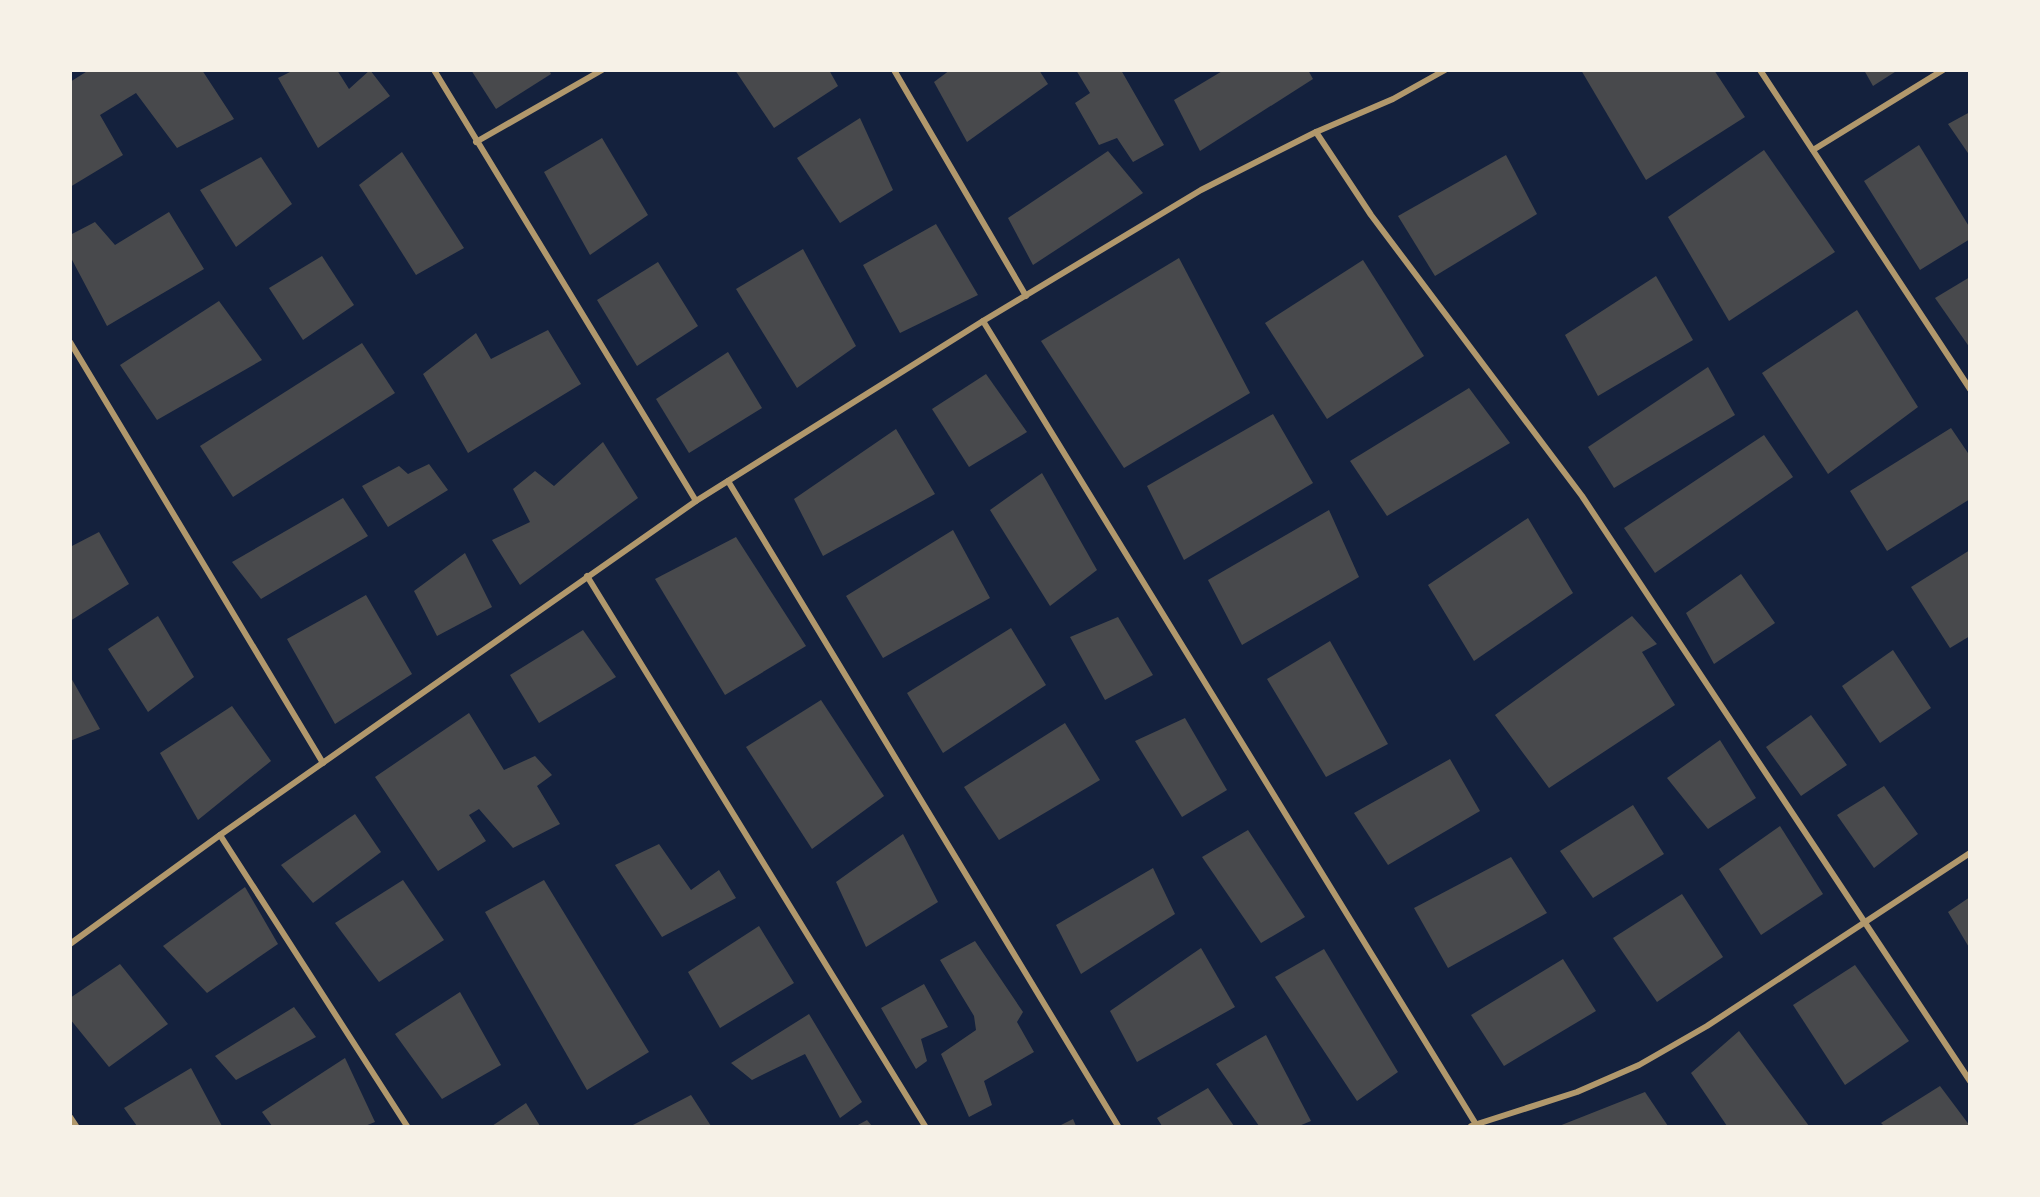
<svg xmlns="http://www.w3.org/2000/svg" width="2040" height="1197" viewBox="0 0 2040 1197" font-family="Manrope,sans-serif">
  <rect width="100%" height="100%" fill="#14213d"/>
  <g fill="#48494c">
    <path d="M89 70H202L234 119 177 148 136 93 100 115 123 155 70 187V82Z"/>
    <path d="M294 70H337L349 89 370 70 390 96 318 148 278 78Z"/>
    <path d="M471 70H549L551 74 496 109Z"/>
    <path d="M735 70H829L838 86 774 128Z"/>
    <path d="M950 70H1039L1048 84 967 142 934 82Z"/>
    <path d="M1076 70H1121L1164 145 1133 162 1117 138 1099 145 1075 103 1090 93Z"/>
    <path d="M1224 70H1308L1313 79 1200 151 1174 100Z"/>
    <path d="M1581 70H1714L1745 117 1646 180Z"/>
    <path d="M1864 70H1898L1873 86Z"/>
    <path d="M1970 112V156L1948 124Z"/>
    <path d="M860 118 893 190 840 223 797 158Z"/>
    <path d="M602 138 648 215 590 255 544 172Z"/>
    <path d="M1919 145 1970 228V239L1920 270 1864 181Z"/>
    <path d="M1764 150 1835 252 1729 321 1668 217Z"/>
    <path d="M1108 151 1143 193 1033 265 1008 218Z"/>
    <path d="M402 152 464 248 416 275 359 185Z"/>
    <path d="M1506 155 1537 214 1435 276 1398 216Z"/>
    <path d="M261 157 292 204 236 247 200 190Z"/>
    <path d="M169 212 204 269 107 326 70 256V235L95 222 115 245Z"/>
    <path d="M936 224 978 295 900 333 863 265Z"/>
    <path d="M803 249 856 346 797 388 736 289Z"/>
    <path d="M322 256 354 305 303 340 269 288Z"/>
    <path d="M1179 258 1250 393 1124 468 1041 341Z"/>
    <path d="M1363 260 1424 356 1327 419 1265 323Z"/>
    <path d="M658 262 698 326 637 366 597 300Z"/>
    <path d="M1656 276 1693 340 1598 396 1565 335Z"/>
    <path d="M1970 277V348L1935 298Z"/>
    <path d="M219 301 262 360 157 420 120 365Z"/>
    <path d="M1857 310 1918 407 1828 474 1762 373Z"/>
    <path d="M548 330 581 384 468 453 423 374 476 333 491 359Z"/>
    <path d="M362 343 395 393 233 497 200 446Z"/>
    <path d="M728 352 762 408 689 453 656 399Z"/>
    <path d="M1708 367 1735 415 1614 488 1588 447Z"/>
    <path d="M986 374 1027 432 969 467 932 409Z"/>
    <path d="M1469 388 1510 443 1387 516 1350 461Z"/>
    <path d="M1273 414 1313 483 1184 560 1147 486Z"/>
    <path d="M1951 428 1970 456V499L1887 551 1850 491Z"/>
    <path d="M896 429 935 494 823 556 794 499Z"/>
    <path d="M1764 435 1793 477 1655 573 1624 528Z"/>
    <path d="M603 442 638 498 520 585 492 540 530 522 513 489 535 471 554 486Z"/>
    <path d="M429 464 448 490 388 527 362 486 399 466 408 474Z"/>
    <path d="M1042 473 1097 570 1050 606 990 510Z"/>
    <path d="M343 498 368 536 261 599 232 562Z"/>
    <path d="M1329 510 1359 577 1242 645 1208 580Z"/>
    <path d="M1528 518 1573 593 1474 661 1428 585Z"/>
    <path d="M953 530 990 598 883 658 846 596Z"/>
    <path d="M99 532 129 584 70 621V547Z"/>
    <path d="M736 537 806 646 725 695 655 579Z"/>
    <path d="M1970 550V636L1950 648 1911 587Z"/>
    <path d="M465 553 492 607 437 636 414 591Z"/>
    <path d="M1741 574 1775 623 1714 664 1686 613Z"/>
    <path d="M366 595 412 674 335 724 287 639Z"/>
    <path d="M158 616 194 677 148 712 108 649Z"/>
    <path d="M1632 616 1657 644 1642 652 1675 705 1549 788 1495 715Z"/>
    <path d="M1118 617 1153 675 1105 700 1070 637Z"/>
    <path d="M1011 628 1046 685 943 753 907 693Z"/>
    <path d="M583 630 616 677 539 723 510 675Z"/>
    <path d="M1330 641 1388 744 1326 777 1267 679Z"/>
    <path d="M1893 650 1931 708 1880 743 1842 686Z"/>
    <path d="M70 676 100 729 70 741Z"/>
    <path d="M821 700 884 796 812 849 746 747Z"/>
    <path d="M232 706 271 761 198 820 160 753Z"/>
    <path d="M469 713 504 770 535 756 552 775 537 786 560 824 513 848 479 809 469 815 486 841 438 871 375 777Z"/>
    <path d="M1811 715 1847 765 1801 796 1766 747Z"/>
    <path d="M1185 718 1227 790 1182 817 1135 741Z"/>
    <path d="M1065 723 1100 780 999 840 964 787Z"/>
    <path d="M1720 740 1756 798 1708 829 1667 778Z"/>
    <path d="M1450 759 1480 811 1388 865 1354 813Z"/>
    <path d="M1884 786 1918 834 1874 868 1837 815Z"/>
    <path d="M1633 805 1664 854 1593 898 1560 851Z"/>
    <path d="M355 814 381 852 313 903 281 865Z"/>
    <path d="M1780 826 1823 894 1761 935 1719 869Z"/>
    <path d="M1248 830 1305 917 1261 943 1202 857Z"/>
    <path d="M903 834 938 902 866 947 836 882Z"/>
    <path d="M659 844 691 890 719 870 736 898 662 937 615 865Z"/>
    <path d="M1511 857 1547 913 1448 968 1414 908Z"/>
    <path d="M1153 868 1175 914 1081 974 1056 925Z"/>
    <path d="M403 880 444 940 379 982 335 923Z"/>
    <path d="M544 880 649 1052 587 1090 485 912Z"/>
    <path d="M245 887 278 944 207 993 163 946Z"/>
    <path d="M1682 894 1723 957 1657 1002 1613 938Z"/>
    <path d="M1970 897V949L1948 912Z"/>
    <path d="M759 926 794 983 720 1028 688 972Z"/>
    <path d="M975 941 1023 1012 1017 1022 1034 1052 984 1081 992 1105 969 1117 941 1054 976 1030 974 1016 940 960Z"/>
    <path d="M1201 948 1235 1007 1137 1062 1110 1011Z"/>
    <path d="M1324 949 1398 1072 1357 1101 1275 977Z"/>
    <path d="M1563 959 1596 1011 1504 1066 1471 1015Z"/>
    <path d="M120 964 168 1024 109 1067 70 1019V998Z"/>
    <path d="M1855 965 1909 1041 1845 1085 1793 1005Z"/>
    <path d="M924 984 948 1027 921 1039 927 1061 916 1069 881 1008Z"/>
    <path d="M460 992 501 1065 442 1099 395 1034Z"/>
    <path d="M294 1007 316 1037 236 1080 215 1056Z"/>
    <path d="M809 1014 862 1102 840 1118 805 1054 752 1080 731 1063Z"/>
    <path d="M1739 1031 1809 1126H1727L1691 1073Z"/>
    <path d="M1266 1035 1311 1121 1299 1126H1259L1216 1064Z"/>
    <path d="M345 1058 375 1122 365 1126H272L262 1112Z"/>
    <path d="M191 1068 222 1126H137L124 1108Z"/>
    <path d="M1940 1086 1970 1126H1884L1881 1123Z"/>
    <path d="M1208 1088 1234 1126H1162L1157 1118Z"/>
    <path d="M1645 1092 1668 1126H1559Z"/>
    <path d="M691 1095 711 1126H631Z"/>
    <path d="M526 1103 540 1126H492Z"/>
    <path d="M1073 1119 1076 1126H1059Z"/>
    <path d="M867 1120 872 1126H856Z"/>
  </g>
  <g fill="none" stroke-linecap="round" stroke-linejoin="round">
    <g stroke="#b1986c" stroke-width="6">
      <path d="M434 70 696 501"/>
      <path d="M894 70 1026 296"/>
      <path d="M1760 70 1970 389"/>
      <path d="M1316 132 1371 215 1582 496 1970 1081"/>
      <path d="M476 142 602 70"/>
      <path d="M1813 150 1943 70"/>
      <path d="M983 321 1477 1126"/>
      <path d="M70 342 323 763"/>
      <path d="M728 481 1118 1126"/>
      <path d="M587 576 925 1126"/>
      <path d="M220 835 407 1126"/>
      <path d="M70 944 220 835 696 501 983 321 1201 190 1316 132 1393 99 1445 70"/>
      <path d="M70 1117 76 1126"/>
      <path d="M1471 1126 1577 1092 1639 1065 1707 1026 1970 853"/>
    </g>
  </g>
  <rect width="2040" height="1197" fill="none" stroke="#f6f1e7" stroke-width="144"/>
</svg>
